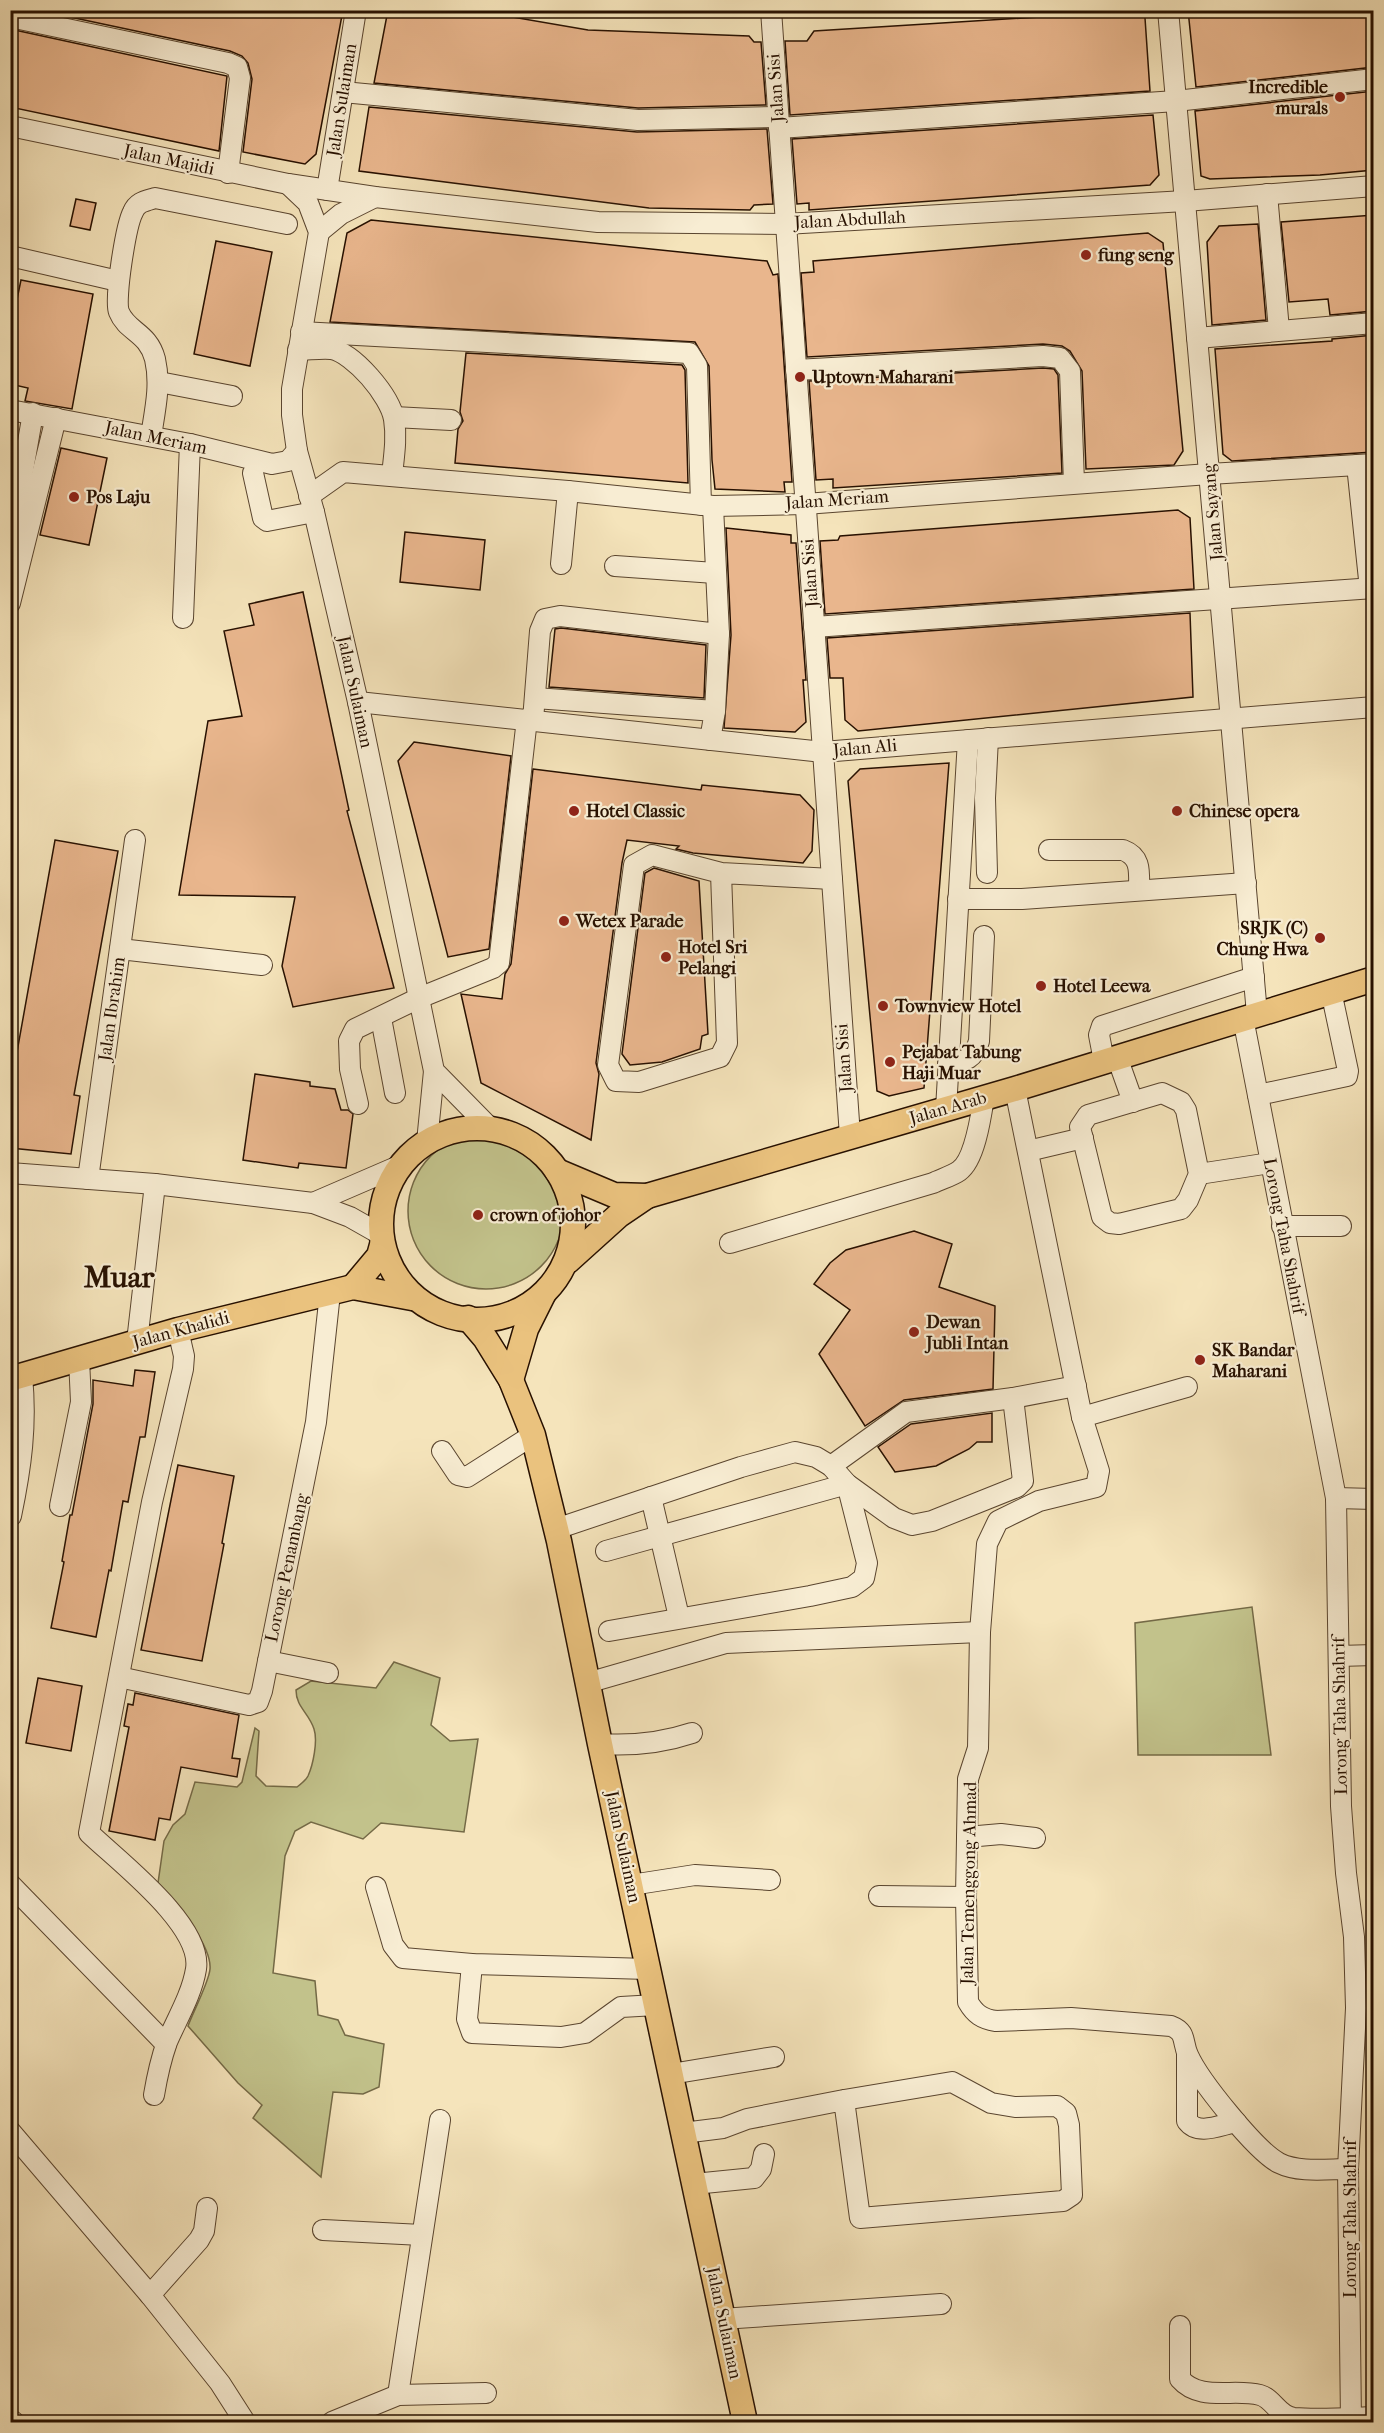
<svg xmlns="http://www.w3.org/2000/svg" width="1384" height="2433" viewBox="0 0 1384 2433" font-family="'IM FELL French Canon',serif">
  <rect width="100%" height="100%" fill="#f5e4bb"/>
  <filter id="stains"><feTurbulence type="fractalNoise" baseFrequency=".00333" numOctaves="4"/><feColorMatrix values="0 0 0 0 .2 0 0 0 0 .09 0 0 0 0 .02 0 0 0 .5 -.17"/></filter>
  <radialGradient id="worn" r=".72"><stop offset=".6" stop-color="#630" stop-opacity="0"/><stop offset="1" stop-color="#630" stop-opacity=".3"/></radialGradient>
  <g fill="#c2c28b" stroke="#746946" stroke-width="1.5">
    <circle cx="486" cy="1211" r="78"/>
    <path d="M1252 1607 1271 1755H1138L1135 1623Z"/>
    <path d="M394 1662 440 1678 431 1725 450 1741 478 1739 464 1832 381 1823 363 1839 311 1822 295 1831 285 1856 273 1973 315 1981 318 2015 338 2020 345 2035 384 2044 379 2087 363 2094 333 2092 321 2177 253 2118 262 2105 238 2083 188 2026C193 2012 209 1982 210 1969 212 1944 174 1902 158 1883L164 1841 173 1825 185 1814 195 1782 237 1787 242 1782 255 1728 259 1731 256 1776 266 1786 297 1787C301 1784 306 1780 308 1776 313 1765 318 1741 314 1729 309 1713 296 1707 296 1690L311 1681 376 1688Z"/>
  </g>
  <g fill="#e9b68d" stroke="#271000" stroke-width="1.5">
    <path d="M37 10H343L316 154 305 164 243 152 252 79 248 63 242 56 230 51Z"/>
    <path d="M388 10H471L588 30 749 36 754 42H761L766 105 638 108 374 83Z"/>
    <path d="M1188 10H1374V67L1196 87Z"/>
    <path d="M1137 11 1145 18 1150 91 790 115 785 41H807L814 31Z"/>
    <path d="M10 29 227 76 219 151 10 107Z"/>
    <path d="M1374 91V170L1320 175 1210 179 1201 176 1195 111Z"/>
    <path d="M369 107 637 132 767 129 773 204 754 205 750 210 649 208 359 171Z"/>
    <path d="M1153 115 1159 175 1150 185 809 210V203L797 204 792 139Z"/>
    <path d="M76 199 96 203 90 230 70 226Z"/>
    <path d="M1374 215V311L1330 315 1328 299 1289 302 1281 222Z"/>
    <path d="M371 220 767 261 773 275 778 274 792 482H784L785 492 715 489 712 460 709 366 695 342 330 322 347 233Z"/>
    <path d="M1258 224 1266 320 1212 325 1207 242 1219 226Z"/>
    <path d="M1148 233 1163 243 1183 451 1174 465 1086 469 1082 371 1070 351 1062 346 1043 344 807 357 801 273 814 272 813 261Z"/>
    <path d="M216 241 272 252 250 366 194 354Z"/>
    <path d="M21 280 93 294 72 409 25 401 28 388 10 384V333Z"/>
    <path d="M1374 335V452L1232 461 1223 454 1215 349 1332 341V339Z"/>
    <path d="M466 353 682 365 685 370 688 483 455 463 458 429 463 421 460 412Z"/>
    <path d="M1043 368 1054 369 1058 375 1062 473 833 488V479L816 480 809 381Z"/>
    <path d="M61 448 107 458 89 545 40 535Z"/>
    <path d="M1178 510 1190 518 1194 589 825 614 820 541 838 540 840 536Z"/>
    <path d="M726 528 791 535V543H796L806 680H803L806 722 795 732 724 728 731 635Z"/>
    <path d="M405 532 485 540 480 590 400 582Z"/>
    <path d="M303 592 349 810 347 811 394 988 293 1007 282 966 295 897 179 895 208 721 242 716 224 631 254 625 249 604Z"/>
    <path d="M1190 613 1193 697 858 731 845 720 843 678H830L827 638Z"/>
    <path d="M561 628 706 645 704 698 549 687 555 629Z"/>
    <path d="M414 742 511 756 489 949 448 957 398 761Z"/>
    <path d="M949 763 924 1088 889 1096 877 1091 848 781 860 769Z"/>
    <path d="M533 769 701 790 702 785 800 795 814 810 812 851 803 863 693 853 676 849 679 846 627 840 622 863 596 1063 599 1074 591 1140 481 1083 461 994 502 999 505 974 511 964Z"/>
    <path d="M55 840 118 851 74 1095 80 1096 71 1154 10 1148V1091Z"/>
    <path d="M654 868 699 881 708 1034 702 1036 700 1049 662 1062 630 1065 622 1054 645 873Z"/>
    <path d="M255 1074 310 1082V1086L335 1089 341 1110H348L353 1114 346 1168 299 1163 298 1168 243 1160Z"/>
    <path d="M914 1231 952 1244 939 1287 995 1306 993 1389 904 1400 865 1426 819 1354 850 1310 814 1284 830 1263 846 1250Z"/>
    <path d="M135 1370 155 1372 145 1437H140L128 1502 123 1501 111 1571 109 1570 96 1637 51 1628 64 1562 62 1561 70 1515H72L93 1404V1380L133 1386Z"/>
    <path d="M992 1413V1442H977L969 1449 936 1466 895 1472 878 1447 911 1424Z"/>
    <path d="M178 1465 234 1476 222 1543 224 1544 202 1661 141 1650Z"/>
    <path d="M38 1678 82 1686 71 1751 26 1743Z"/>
    <path d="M135 1693 239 1715 232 1758 240 1759 237 1777 181 1767 170 1820 159 1818 155 1840 109 1831 129 1727 124 1726 128 1704 133 1705Z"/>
  </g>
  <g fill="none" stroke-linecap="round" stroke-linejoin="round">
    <defs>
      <g id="minor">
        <path d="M771 10 850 1136"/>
        <path d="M1168 10 1257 1014"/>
        <path d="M10 17 228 63 237 67 240 78 228 173"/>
        <path d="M343 92 638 120 778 117"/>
        <path d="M10 126 288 184 375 197 598 222 785 224 1185 201 1374 186"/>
        <path d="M779 128 1176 101 1374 79"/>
        <path d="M288 184 308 203 319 232 292 389V415L297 451 314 512 358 702 434 1071 492 1130"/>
        <path d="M327 190 356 10"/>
        <path d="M1267 194 1279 330"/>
        <path d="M319 232 341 214 375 197"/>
        <path d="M10 256 118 281"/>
        <path d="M301 332 689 353 697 366 701 505"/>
        <path d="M1197 338 1374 323"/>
        <path d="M298 350C308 350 321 348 331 349 354 353 390 396 394 419 397 438 394 456 392 475"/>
        <path d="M796 370 1043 356 1060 358 1070 371 1074 483"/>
        <path d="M159 382 232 396"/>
        <path d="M10 410 190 444 272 464 288 461 297 451"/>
        <path d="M394 417 451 420"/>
        <path d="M151 436C155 410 161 385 155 359 148 332 127 332 119 312 114 300 126 225 133 212 137 202 145 201 155 198L287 224"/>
        <path d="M1357 465 1370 589"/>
        <path d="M253 473 263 518 267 521 314 512"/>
        <path d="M309 496 343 472 568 491 713 506 805 504 1209 474 1374 464"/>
        <path d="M10 545 33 413"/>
        <path d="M561 564 568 491"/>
        <path d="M615 566 715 573"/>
        <path d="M10 603 56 418"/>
        <path d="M183 618 190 444"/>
        <path d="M814 627 1374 588"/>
        <path d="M535 698 715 711 710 740"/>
        <path d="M358 702 823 752 1374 707"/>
        <path d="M715 711 719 634"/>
        <path d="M533 720 540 631 545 619 560 616 719 634 713 506"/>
        <path d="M1049 850H1123C1142 857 1139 873 1139 890"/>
        <path d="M721 873 652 855 634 865 608 1065 616 1081 639 1082 720 1057 727 1043 721 873 832 879"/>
        <path d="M987 873 985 798 988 738"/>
        <path d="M958 899H1022L1246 883"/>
        <path d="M120 949 262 965"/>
        <path d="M381 1018 395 1093"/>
        <path d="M1243 1018 1336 1498 1341 1806 1346 1873 1354 1937 1356 2008 1348 2169 1351 2422"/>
        <path d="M1117 1057 1133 1102"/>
        <path d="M1104 1061 1099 1035 1102 1026 1254 977"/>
        <path d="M948 1064C966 1061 974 1059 979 1041L984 936"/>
        <path d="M1015 1089 1082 1417 1099 1471 1096 1487 1039 1501 998 1521 987 1544 980 1632 978 1748 968 1779 966 1897 968 2002C975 2014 982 2019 996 2021L1071 2018 1171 2026C1187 2032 1182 2042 1188 2055 1199 2080 1256 2151 1279 2163 1299 2173 1327 2169 1348 2169"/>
        <path d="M1162 1093 1181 1102 1186 1110 1199 1174 1188 1200 1181 1209 1119 1224 1110 1223 1102 1217 1080 1127 1088 1115Z"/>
        <path d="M1258 1095 1347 1076 1348 1071 1331 991"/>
        <path d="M358 1104 350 1069 349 1041 355 1029 419 998 493 968 499 963 527 719"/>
        <path d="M946 1109 968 740"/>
        <path d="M427 1142 434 1071"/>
        <path d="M1028 1151 1083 1138"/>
        <path d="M10 1173 155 1184 313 1203 350 1217 380 1234"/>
        <path d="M1199 1174 1270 1163"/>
        <path d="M88 1179 135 840"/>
        <path d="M313 1203 401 1165"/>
        <path d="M1282 1226H1341"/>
        <path d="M730 1243 933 1183C941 1179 952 1176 959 1171 975 1160 981 1116 984 1097"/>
        <path d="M137 1342 155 1184"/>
        <path d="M1082 1417 1187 1387"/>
        <path d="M442 1451 458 1475 467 1477 533 1435"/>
        <path d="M831 1466 906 1412 1013 1398"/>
        <path d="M651 1497 679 1617"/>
        <path d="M1336 1498 1374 1499"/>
        <path d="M60 1506 81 1402 79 1359"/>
        <path d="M11 1516C21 1468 27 1425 22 1376"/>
        <path d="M556 1529 741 1467 795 1452 816 1457 831 1466 847 1484 894 1518 912 1525 932 1521 1017 1487 1023 1481 1013 1398 1076 1386"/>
        <path d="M606 1551 847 1484 867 1563 864 1578 852 1587 810 1596 609 1631"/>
        <path d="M1339 1656 1374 1655"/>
        <path d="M268 1661 328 1673"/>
        <path d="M119 1677 249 1705 258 1702 262 1691 316 1422 330 1293"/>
        <path d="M587 1683 726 1643 980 1632"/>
        <path d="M600 1744C631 1746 662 1743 692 1733"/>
        <path d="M967 1837 1001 1834 1035 1838"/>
        <path d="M10 1884 166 2044"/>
        <path d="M631 1885 695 1875 770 1880"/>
        <path d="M376 1887 393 1945 403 1958 472 1964 648 1969"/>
        <path d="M879 1896 966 1897"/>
        <path d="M472 1964 467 2019 472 2033 561 2037 585 2033 621 2007 656 2005"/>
        <path d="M1187 2054V2121C1198 2136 1220 2125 1236 2122"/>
        <path d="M671 2074 774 2057"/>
        <path d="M154 2095C157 2077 161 2059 167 2042 177 2019 192 1994 196 1969 203 1925 118 1861 89 1833L152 1502 183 1369 184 1356 178 1330"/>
        <path d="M10 2131 150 2295 220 2383 245 2422"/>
        <path d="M683 2133 723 2128 747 2119 844 2100 952 2082 991 2103 1015 2107 1057 2106 1066 2113 1069 2125 1072 2195 1063 2201 860 2218 844 2100"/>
        <path d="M694 2184 754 2178 761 2169 764 2154"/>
        <path d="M323 2230 422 2235"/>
        <path d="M150 2295 199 2240 204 2231 207 2208"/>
        <path d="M722 2319 941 2304"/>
        <path d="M1180 2326V2379C1200 2402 1234 2388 1260 2395 1274 2399 1278 2416 1294 2418 1320 2420 1347 2418 1374 2417"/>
        <path d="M398 2395 440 2120"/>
        <path d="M10 2419 14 2422"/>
        <path d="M332 2422 398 2395 486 2393"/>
      </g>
      <g id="major">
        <circle cx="477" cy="1224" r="96"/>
        <path d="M557 1171 614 1195 647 1196 1015 1089 1374 979"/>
        <path d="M568 1261 619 1215 647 1196"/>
        <path d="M353 1287 379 1256 382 1245"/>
        <path d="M468 1318 485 1338 511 1380 533 1435 559 1541 600 1744 745 2422"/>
        <path d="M10 1379 178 1330 353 1287 412 1298"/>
        <path d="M511 1380 526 1329 543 1295"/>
      </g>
    </defs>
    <use href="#minor" stroke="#5a452f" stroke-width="22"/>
    <use href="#major" stroke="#271000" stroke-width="27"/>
    <use href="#minor" stroke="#f8edd3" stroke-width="20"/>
    <use href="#major" stroke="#eac27e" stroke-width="24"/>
  </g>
  <g fill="#8f2418" stroke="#f8edd3" stroke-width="2">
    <circle cx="1340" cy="97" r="6"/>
    <circle cx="1086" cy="255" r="6"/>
    <circle cx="800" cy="377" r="6"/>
    <circle cx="74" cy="497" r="6"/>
    <circle cx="574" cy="811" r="6"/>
    <circle cx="1177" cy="811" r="6"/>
    <circle cx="564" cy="921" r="6"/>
    <circle cx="1320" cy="938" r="6"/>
    <circle cx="666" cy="957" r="6"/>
    <circle cx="1041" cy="986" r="6"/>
    <circle cx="883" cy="1006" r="6"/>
    <circle cx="890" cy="1062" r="6"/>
    <circle cx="478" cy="1215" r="6"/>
    <circle cx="914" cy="1332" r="6"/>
    <circle cx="1200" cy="1360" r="6"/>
  </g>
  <g text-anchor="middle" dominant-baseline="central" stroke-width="4.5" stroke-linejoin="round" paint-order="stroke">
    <g font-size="18" font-weight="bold" fill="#271000" stroke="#f8edd3" text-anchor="start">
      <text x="1328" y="87" text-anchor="end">Incredible<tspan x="1328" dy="21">murals</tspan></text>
      <text x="1098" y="255">fung seng</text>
      <text x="812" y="377">Uptown Maharani</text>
      <text x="86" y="497">Pos Laju</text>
      <text x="586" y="811">Hotel Classic</text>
      <text x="1189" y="811">Chinese opera</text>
      <text x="576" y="921">Wetex Parade</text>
      <text x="1308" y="928" text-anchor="end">SRJK (C)<tspan x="1308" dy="21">Chung Hwa</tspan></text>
      <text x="678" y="947">Hotel Sri<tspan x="678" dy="21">Pelangi</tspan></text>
      <text x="1053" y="986">Hotel Leewa</text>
      <text x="895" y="1006">Townview Hotel</text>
      <text x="902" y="1052">Pejabat Tabung<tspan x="902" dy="21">Haji Muar</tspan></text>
      <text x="490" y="1215">crown of johor</text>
      <text x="926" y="1322">Dewan<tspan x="926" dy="21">Jubli Intan</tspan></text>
      <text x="1212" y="1350">SK Bandar<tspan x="1212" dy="21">Maharani</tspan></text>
    </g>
    <g font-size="18" fill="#271000" stroke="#f8edd3">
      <text transform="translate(776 88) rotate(-94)">Jalan Sisi</text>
      <text transform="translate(342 100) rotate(-81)">Jalan Sulaiman</text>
      <text transform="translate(169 160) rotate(12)">Jalan Majidi</text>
      <text transform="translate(850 220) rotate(-3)">Jalan Abdullah</text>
      <text transform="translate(156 438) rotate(12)">Jalan Meriam</text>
      <text transform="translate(837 500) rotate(-4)">Jalan Meriam</text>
      <text transform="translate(1213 512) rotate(-95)">Jalan Sayang</text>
      <text transform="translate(810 573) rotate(-94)">Jalan Sisi</text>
      <text transform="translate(355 692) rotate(78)">Jalan Sulaiman</text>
      <text transform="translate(865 748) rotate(-5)">Jalan Ali</text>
      <text transform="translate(112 1009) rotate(-82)">Jalan Ibrahim</text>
      <text transform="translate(844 1058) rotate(-94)">Jalan Sisi</text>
      <text transform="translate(948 1108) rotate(-16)">Jalan Arab</text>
      <text transform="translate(1284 1236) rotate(79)">Lorong Taha Shahrif</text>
      <text transform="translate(181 1330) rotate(-15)">Jalan Khalidi</text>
      <text transform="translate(287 1568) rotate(-78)">Lorong Penambang</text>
      <text transform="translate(1340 1716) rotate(-91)">Lorong Taha Shahrif</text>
      <text transform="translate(623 1847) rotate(78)">Jalan Sulaiman</text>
      <text transform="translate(969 1883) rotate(-89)">Jalan Temenggong Ahmad</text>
      <text transform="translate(1350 2219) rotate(-90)">Lorong Taha Shahrif</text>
      <text transform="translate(724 2323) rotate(78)">Jalan Sulaiman</text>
    </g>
    <g font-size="30" font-weight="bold" fill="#271000" stroke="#f8edd3">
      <text x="119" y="1277">Muar</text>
    </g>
  </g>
  <rect width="1384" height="2433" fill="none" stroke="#f5e4bb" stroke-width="36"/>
  <rect x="12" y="12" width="1360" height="2409" fill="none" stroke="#271000" stroke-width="3"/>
  <rect x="18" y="18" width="1348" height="2397" fill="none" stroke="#271000" stroke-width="1.5"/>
  <rect width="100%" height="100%" filter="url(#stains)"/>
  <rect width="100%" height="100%" fill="url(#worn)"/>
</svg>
